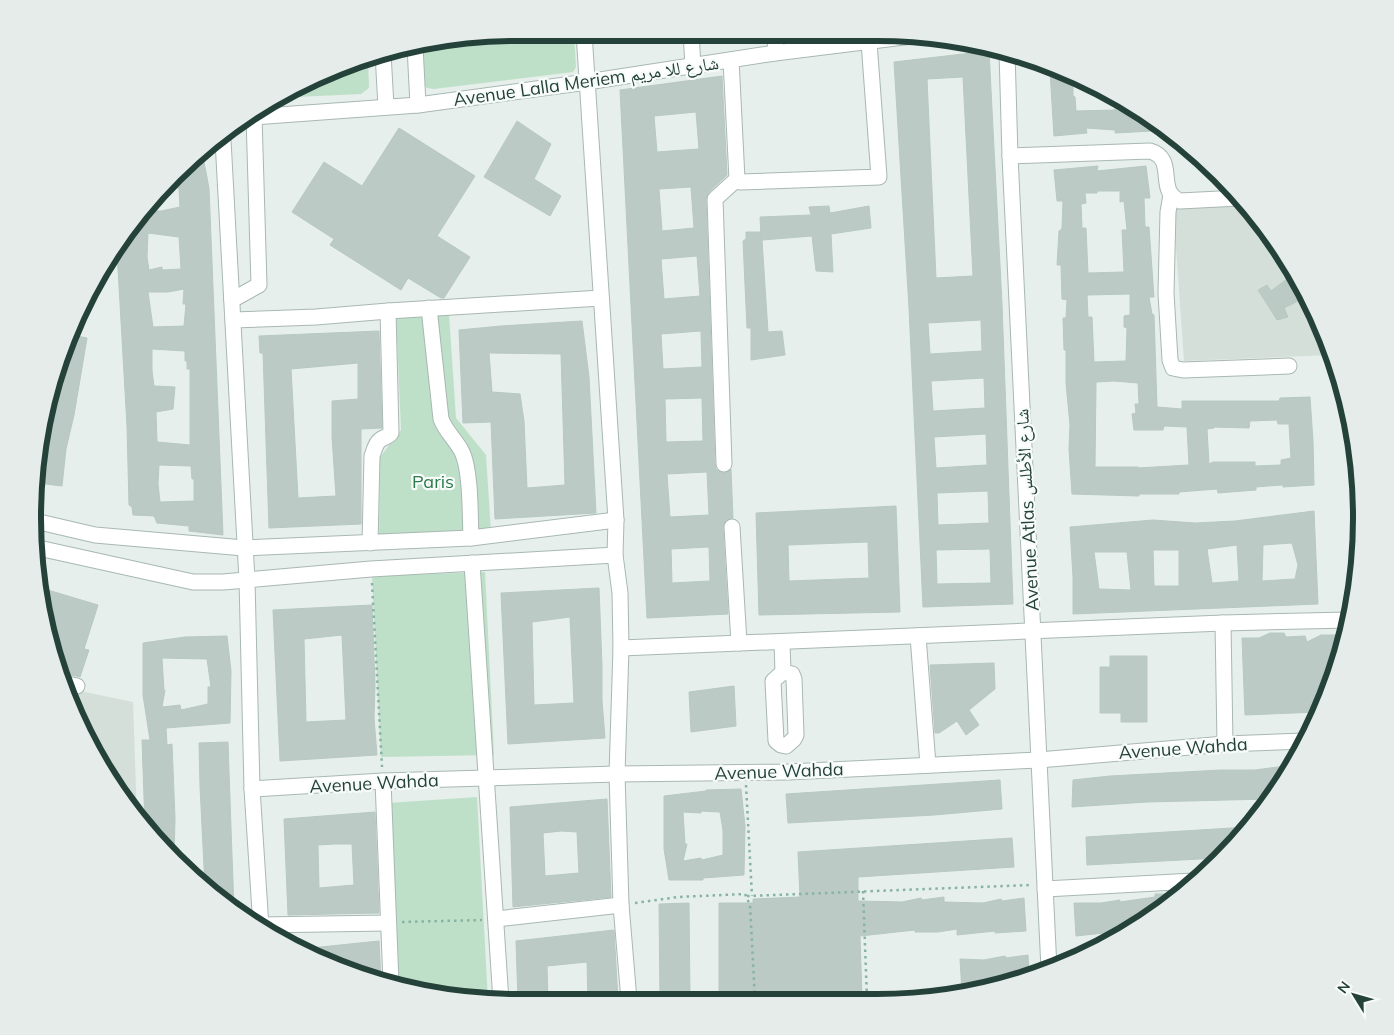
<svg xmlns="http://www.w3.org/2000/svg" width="1394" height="1035" viewBox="0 0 1394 1035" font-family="Mulish,'Noto Naskh Arabic',sans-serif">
  <rect width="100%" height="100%" fill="#e6efeb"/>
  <g fill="#d4dfda">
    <path d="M1244 204 1261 222 1312 303 1331 355 1184 361 1173 206Z"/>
    <path d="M66 688 133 702 137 817 133 813Z"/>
  </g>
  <g fill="#bfe0c8">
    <path d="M517 33H574L576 67 573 72 434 89 427 88 423 85 419 45Z"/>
    <path d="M368 59 369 88 361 94 275 98Z"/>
    <path d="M449 314 456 418 486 455 491 532 379 539 380 457 401 430 396 315Z"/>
    <path d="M485 572 494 755 381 757 372 576Z"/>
    <path d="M477 797 488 1001 395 983 388 803Z"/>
  </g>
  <g fill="#bbcac4" stroke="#b8c9c2" fill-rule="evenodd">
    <path d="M989 51 1002 304 1013 604 923 607 909 308 894 62ZM963 77 973 276 936 278 927 79ZM981 320 982 351 930 354 928 323ZM984 378 985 408 933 411 931 381ZM986 434 987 465 936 468 934 437ZM988 491 989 523 938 525 937 493ZM990 549 991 583 937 584 936 550Z"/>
    <path d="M1050 71 1073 81V96L1075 97 1076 111 1115 110V105L1123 104 1146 114 1170 132 1152 131 1115 133V130L1086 128 1087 133 1054 136Z"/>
    <path d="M722 76 727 175 709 192 706 199 715 464 716 469 720 472 725 473 731 469 733 518 726 520 723 528 728 614 647 618 620 90ZM696 112 699 149 657 152 654 116ZM691 187 694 228 662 231 659 189ZM697 256 700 296 664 299 661 259ZM701 331 702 367 663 369 661 334ZM702 398 703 441 666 442 665 399ZM707 472 709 515 670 517 667 474ZM709 547 710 581 672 583 671 549Z"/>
    <path d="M517 121 551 144 534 179 561 196 550 216 484 177Z"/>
    <path d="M399 128 475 176 437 236 470 257 444 298H441L408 278 401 290 330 245 334 239 292 212 324 162 362 186Z"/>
    <path d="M203 157 209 188 223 535 189 531V526L157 523 154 516 133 515 132 507 129 505 127 426 117 251 144 211H161L180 207 179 188H177V178ZM148 233 179 237 181 269 162 270V267L149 270 147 257ZM184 289 183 304H186L184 326 153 327 148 292H168ZM152 349 185 351V361H187V369H190V445L157 442 156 412 173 409 175 387 154 386 152 371ZM159 465 191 466 192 479H194V501L160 502 158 484Z"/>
    <path d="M1098 166 1097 171 1146 166 1150 198H1144L1145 227H1149L1154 297H1149L1152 314 1154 315 1157 407 1182 409V401H1279L1280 398 1310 397 1313 441 1314 485 1283 487V485L1268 486 1256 487V490L1218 493 1217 489 1179 492V494H1139V496L1072 494 1069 449 1070 425 1066 383V350H1064L1063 318H1066L1067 300 1062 299 1061 265H1057L1059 231 1062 229 1063 201H1057L1054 170ZM1097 191H1120V202L1124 201 1127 230H1122L1124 272 1088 273 1086 228H1082L1081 204 1086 203 1085 193H1097ZM1130 294V315L1124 316V327L1127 328 1126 361 1094 362 1092 317H1088L1087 295ZM1114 381 1138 383 1139 404H1135L1136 413 1132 414 1134 430H1163L1164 426 1187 427 1189 465 1138 468V467H1095L1096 382ZM1277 420 1278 424H1289L1291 458 1281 460V465L1255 466V462H1213L1209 464 1207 429 1214 428V427L1249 428 1250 421Z"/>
    <path d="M829 206 830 213 869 206 871 228 831 234 833 272 816 271 812 236 762 240 768 332 782 331 785 355 751 360V328H747L743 241 746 239V232H761V237L760 217 811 215 809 207Z"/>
    <path d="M1287 279 1300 300 1284 308 1288 317 1277 320 1258 290 1267 285 1271 291Z"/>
    <path d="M582 321 589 377 596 513 495 519 491 422 463 423 459 330 501 326ZM489 353 561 354 565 485 527 488 524 421 520 394 492 392Z"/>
    <path d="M379 331 382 428 361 429V524L269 528 263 353H260L259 336ZM358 363V399L332 401V437L336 496 298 498 291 369Z"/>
    <path d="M72 335 87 338 74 415 66 449 62 486 38 483 43 420Z"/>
    <path d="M896 506 900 612 759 615 756 513ZM868 542 869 578 789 581 788 545Z"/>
    <path d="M1314 511 1318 604 1073 614V577L1070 527 1153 520 1195 523 1235 521ZM1292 543 1298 565 1295 579 1262 581 1263 545ZM1237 545 1239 581 1212 583 1207 549ZM1153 550H1179V586H1154ZM1094 552H1127L1131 590 1099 589Z"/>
    <path d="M41 588 98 605 84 649 89 650 80 677 58 672Z"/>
    <path d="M599 588 602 666V701L605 738 508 744 501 593ZM570 617 574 703 534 705 532 622Z"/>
    <path d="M372 605 375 683 374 718 377 755 280 761 273 610ZM342 635 346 720 306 722 304 639Z"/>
    <path d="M1270 633H1284L1286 637 1305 636 1307 642 1321 635H1341L1343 641 1336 674 1318 712 1245 715 1242 638H1259Z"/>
    <path d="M227 636 231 671 230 723 166 728 167 745 172 744 175 818 174 857 145 826 142 740H150L143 695V643L185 637ZM162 658 207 659 211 687H208V704L181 710 180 705 162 707 165 690 164 691Z"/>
    <path d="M1110 656H1147V722H1121V713H1100V667H1110Z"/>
    <path d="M994 663 995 689 969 710 979 725 966 735 957 721 939 733H935L930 665Z"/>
    <path d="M734 686 736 726 691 732 689 692Z"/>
    <path d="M228 742 232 856 234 908 205 887 200 786 199 743Z"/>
    <path d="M1293 765 1268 799 1147 802 1072 807 1073 780 1110 776 1221 770H1255Z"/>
    <path d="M1000 780 1002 809 934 815 788 823 786 794Z"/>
    <path d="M741 789 745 826 744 875 703 878V880H669L664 849V796L706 791V790ZM701 811 720 812 723 830V855L702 860 701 858 683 861 687 844H685L683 812 701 813Z"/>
    <path d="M607 799 611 897 513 907 510 807ZM561 831 577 832 579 873 545 876 543 833Z"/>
    <path d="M375 812 379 913 288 915 284 819ZM335 844H352L354 885 319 888 318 845Z"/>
    <path d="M1248 827 1241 838 1219 858 1087 865 1086 837Z"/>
    <path d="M1012 838 1014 867 858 877V901L902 902 921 898 922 900 944 897V902L983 903 1001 899 1002 901 1024 898 1026 931 995 933V931L957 935V929L938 932H915V930L860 936 862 999 719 1000V903H753V899L800 897 798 852Z"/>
    <path d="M1155 894H1180L1172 902 1115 935 1114 932 1076 936 1074 903H1101L1120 900V902L1155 897Z"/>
    <path d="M689 903 690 1000H660L659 904Z"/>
    <path d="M614 930 618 1001H588L587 962 547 966 548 1001H518L516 941Z"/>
    <path d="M379 941 381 981 362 977 301 949Z"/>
    <path d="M1028 955 1029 974 962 992 960 959 984 960 1005 956 1006 958Z"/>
  </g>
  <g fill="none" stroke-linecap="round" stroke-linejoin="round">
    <defs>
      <g id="minor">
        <path d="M584 33 616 520 615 555 620 593 621 648 617 774 621 905 629 1000"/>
        <path d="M691 33 693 66"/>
        <path d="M415 46 418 105"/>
        <path d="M1007 52 1010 156 1049 969"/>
        <path d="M383 53 386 107"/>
        <path d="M775 53 776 33"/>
        <path d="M731 60 737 179 740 182 879 177 869 42"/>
        <path d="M252 117 418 105 587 82 775 53 920 35"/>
        <path d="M223 140 247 580 252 789 261 927"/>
        <path d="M1010 156 1150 151C1178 159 1155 191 1180 201L1239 198"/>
        <path d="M1171 195 1168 212 1166 293 1170 360 1173 368 1183 370 1289 366"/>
        <path d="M232 300 259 285 254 116"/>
        <path d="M429 308 441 419C446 432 456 440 462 452 471 470 470 516 471 538"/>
        <path d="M388 311 601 298"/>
        <path d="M233 320 316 317 388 311 391 433C388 437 384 437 380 440 375 444 374 451 372 456L370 543"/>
        <path d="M724 464 715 199 737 179"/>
        <path d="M35 521 95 535 244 548 471 538 616 520"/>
        <path d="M732 527 739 643"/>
        <path d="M34 547 193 582H223L371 569 615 555"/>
        <path d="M472 563 501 1001"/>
        <path d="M1223 623 1225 744"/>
        <path d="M918 636 928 765"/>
        <path d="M782 642 783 672"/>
        <path d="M621 648 1223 623 1348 620"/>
        <path d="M783 672 792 674 794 679 796 735 794 739 786 746 781 745 776 741 773 681Z"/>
        <path d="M63 683 77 686"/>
        <path d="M383 781 391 983"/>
        <path d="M252 789 383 781 617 774 788 772 1039 760 1225 744 1305 741"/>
        <path d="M1045 889 1194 881"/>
        <path d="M496 919 621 905"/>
        <path d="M260 925 388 923"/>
      </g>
    </defs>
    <use href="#minor" stroke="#a8b8b2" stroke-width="17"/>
    <g stroke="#86b3a5" stroke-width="2.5" stroke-dasharray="2.5 4" stroke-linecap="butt">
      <path d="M372 583 382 767"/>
      <path d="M746 785 752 896"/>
      <path d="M863 891 867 999"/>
      <path d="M747 896 1031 885"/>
      <path d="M635 903 678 897 745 894 750 905 755 1000"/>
      <path d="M402 922 482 920"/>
    </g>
    <use href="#minor" stroke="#fff" stroke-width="15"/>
  </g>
  <g text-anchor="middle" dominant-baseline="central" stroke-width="4.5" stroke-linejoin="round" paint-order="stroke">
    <g font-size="18" fill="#24423a" stroke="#f7fbf9">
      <text transform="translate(586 81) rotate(-8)">Avenue Lalla Meriem شارع للا مريم</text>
      <text transform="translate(1027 510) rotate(-93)">Avenue Atlas شارع الأطلس</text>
      <text transform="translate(1183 748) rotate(-4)">Avenue Wahda</text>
      <text transform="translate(779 771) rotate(-2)">Avenue Wahda</text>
      <text transform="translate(374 783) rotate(-3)">Avenue Wahda</text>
    </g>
    <g font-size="18" fill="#2d7a4b" stroke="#f7fbf9">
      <text x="433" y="481">Paris</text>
    </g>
  </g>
  <path d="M0 0H1394V1035H0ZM517 41H877A476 476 0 0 1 1353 517V518A476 476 0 0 1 877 994H517A476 476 0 0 1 41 518V517A476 476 0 0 1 517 41Z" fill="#e6ecea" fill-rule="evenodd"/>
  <path fill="none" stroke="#24423a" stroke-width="6" d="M517 41H877A476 476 0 0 1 1353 517V518A476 476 0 0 1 877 994H517A476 476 0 0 1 41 518V517A476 476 0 0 1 517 41Z"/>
  <g transform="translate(1354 995) rotate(307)" stroke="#f7fbf9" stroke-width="4" paint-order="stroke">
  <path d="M0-4L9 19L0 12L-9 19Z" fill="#24423a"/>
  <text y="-8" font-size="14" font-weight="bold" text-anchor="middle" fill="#24423a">N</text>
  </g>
</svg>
